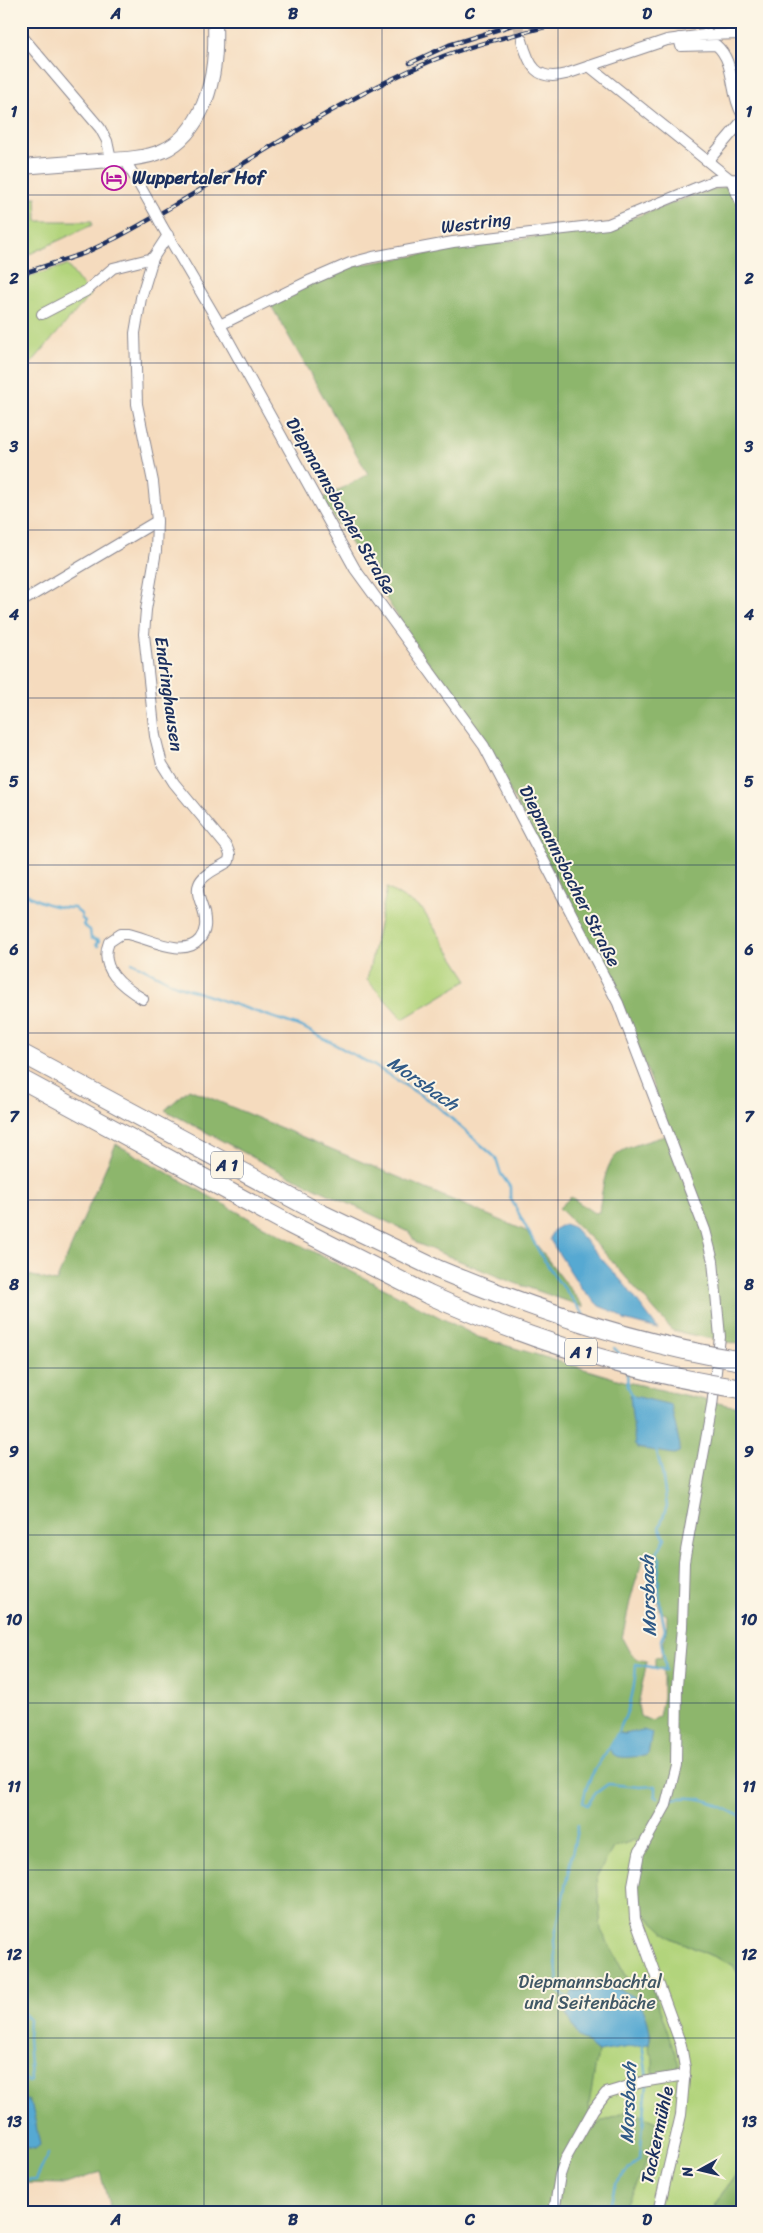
<svg xmlns="http://www.w3.org/2000/svg" width="763" height="2233" viewBox="0 0 763 2233" font-family="Sriracha,sans-serif">
  <rect width="100%" height="100%" fill="#fcf5e5"/>
  <filter id="ink" filterUnits="userSpaceOnUse"><feTurbulence type="fractalNoise" baseFrequency=".02" numOctaves="2"/><feDisplacementMap in="SourceGraphic" scale="10" xChannelSelector="R" yChannelSelector="G"/><feConvolveMatrix kernelMatrix="1 2 1 2 8 2 1 2 1" color-interpolation-filters="sRGB"/></filter>
  <filter id="wash" filterUnits="userSpaceOnUse"><feTurbulence type="fractalNoise" baseFrequency=".0096" numOctaves="4" result="noise"/><feDisplacementMap in="SourceGraphic" scale="20" xChannelSelector="R" yChannelSelector="G"/><feGaussianBlur stdDeviation="1.12" result="paint"/><feColorMatrix in="noise" values="0 0 0 0 0 0 0 0 0 0 0 0 0 0 0 0 0 1.4 0 .05"/><feComposite in="paint" operator="in"/></filter>
  <g filter="url(#wash)">
    <rect width="100%" height="100%" fill="#f5dbbe"/>
    <g fill="#b2d47c" stroke="#66826d">
      <path d="M36 197 37 221H92V225L21 258V198Z"/>
      <path d="M67 265 90 295 21 375V279Z"/>
      <path d="M387 888 422 909 468 980 403 1019 367 980Z"/>
      <path d="M638 1839 671 1938 733 1965 742 1980V2166L715 2204 714 2212H552L551 1864Z"/>
    </g>
    <g fill="#8db66c" stroke="#547265" fill-rule="evenodd">
      <path d="M742 182V1345L673 1331 601 1249 559 1208 571 1197 594 1213 599 1212C608 1147 611 1153 671 1134L621 1001 474 723 420 651 322 499 368 474 269 302 351 266 616 224 695 195Z"/>
      <path d="M189 1089 526 1231 584 1307 509 1281 416 1243 409 1232 269 1166 165 1110Z"/>
      <path d="M116 1144 252 1220 478 1337 627 1382 727 1405 742 1407V1980L733 1965 671 1938 634 1904 642 1849 637 1839 613 1848 597 1876 601 1930 634 1990 651 1984 679 2065 676 2073 653 2077V2059L648 2048 651 2036 644 2012 614 1988 573 1991 579 2037 598 2052 589 2104 591 2127 629 2110 658 2123 643 2171 621 2212H111L100 2172 66 2184 21 2183V2146L35 2149 23 2098 21 2099V1273L56 1282ZM649 1552 653 1554 658 1572 659 1610 667 1615V1625L661 1658 655 1657V1667L663 1669V1697L659 1716 652 1721 640 1716 638 1705 647 1661 637 1659 630 1653 622 1638 631 1597 644 1555ZM620 1733 626 1734 644 1756H623Z"/>
      <path d="M742 2166V2212H714L715 2204Z"/>
    </g>
    <g fill="#57a9d2" stroke="#396c98">
      <path d="M565 1224 573 1227 625 1285 658 1329 624 1320 617 1313 599 1306 581 1288 550 1240C550 1231 557 1227 565 1224Z"/>
      <path d="M630 1395 671 1405 680 1446 679 1452 674 1454 638 1448 635 1445Z"/>
      <path d="M643 1730 652 1733 648 1754 644 1756C632 1756 614 1762 609 1748L618 1733 625 1734Z"/>
      <path d="M614 1988C620 1991 628 1993 633 1996 644 2004 653 2031 649 2044L598 2052 579 2037 566 2013V2003L573 1991Z"/>
      <path d="M21 2099H28L32 2106 40 2145 35 2149 21 2146Z"/>
    </g>
    <g fill="none" stroke-linecap="round" stroke-linejoin="round">
      <g stroke="#57a9d2" stroke-width="2.5">
        <path d="M21 889C34 902 56 908 74 908L82 915 81 918 85 921 83 925 90 930 91 938 99 941 96 944 98 946"/>
        <path d="M132 962 176 985 302 1027 373 1065 436 1105 496 1158 501 1174 510 1187V1197L543 1259C550 1266 552 1275 559 1282 568 1292 576 1305 585 1316"/>
        <path d="M614 1348 622 1356"/>
        <path d="M627 1373 628 1387 634 1398"/>
        <path d="M671 1799C704 1794 714 1804 742 1817"/>
        <path d="M587 1805 583 1803C586 1780 597 1766 609 1748 626 1720 635 1697 636 1664L666 1670 661 1640 665 1630 660 1605 658 1576 660 1559 657 1553 665 1538 659 1528 667 1506 662 1472 656 1449"/>
        <path d="M587 1805 596 1793 608 1784 640 1787 655 1786V1796L658 1797"/>
        <path d="M571 2000 559 1992 554 1941 578 1825"/>
        <path d="M21 2011 29 2019 28 2038 31 2081 28 2082 21 2077"/>
        <path d="M642 2042 647 2079"/>
        <path d="M21 2181 36 2180 48 2154"/>
        <path d="M609 2212 615 2184 640 2158 647 2084"/>
      </g>
    </g>
  </g>
  <g filter="url(#ink)">
    <g fill="none" stroke-linecap="round" stroke-linejoin="round">
      <path stroke="#c9b9ab" stroke-width="10" stroke-dasharray="10 5" stroke-linecap="butt" d="M517 21 522 40"/>
      <defs>
        <g id="street">
          <path d="M21 35 100 128 107 141 111 160"/>
          <path d="M679 38 681 46 716 45C736 62 729 92 742 114"/>
          <path d="M522 40C529 65 536 82 566 74L667 40 705 35 742 34"/>
          <path d="M589 66 731 180 742 205"/>
          <path d="M125 160 153 209"/>
          <path d="M708 161 742 121"/>
          <path d="M162 226 220 325 355 569 484 746 618 1003 705 1230 713 1261 720 1337 712 1406 684 1562 682 1627 677 1686 676 1765 666 1805 639 1853 633 1885 635 1919 681 2045 685 2068 681 2115 658 2212"/>
          <path d="M42 314 86 291 113 268 153 258"/>
          <path d="M220 325 311 280 350 263 373 257 453 242 608 224 715 180 742 179"/>
          <path d="M21 602 157 521"/>
          <path d="M143 999C123 987 98 969 109 942L121 934H128C148 938 184 959 200 939 206 931 206 923 204 913 202 904 195 893 199 884 203 873 220 868 229 861L230 855 227 847 174 783 162 764 155 736 144 634 146 610 156 551 157 521 153 482 137 404 135 333 141 298 153 258 168 235"/>
          <path d="M554 2212 560 2175 566 2158 593 2110 606 2093 642 2082 685 2075"/>
        </g>
        <path id="secondary" d="M21 167C47 165 72 163 98 161 149 158 182 157 204 104 215 76 216 51 215 21"/>
        <g id="highway">
          <path d="M21 1053 316 1211 437 1269"/>
          <path d="M21 1079 289 1224 427 1294"/>
        </g>
      </defs>
      <use href="#street" stroke="#88858e" stroke-width="12"/>
      <use href="#secondary" stroke="#88858e" stroke-width="16"/>
      <use href="#highway" stroke="#88858e" stroke-width="20"/>
      <use href="#street" stroke="#fff" stroke-width="10"/>
      <use href="#secondary" stroke="#fff" stroke-width="14"/>
      <use href="#highway" stroke="#fff" stroke-width="18"/>
      <defs>
        <g id="rail">
          <path d="M410 63 449 45 525 21"/>
          <path d="M21 274 85 253 116 238C222 182 320 108 431 61 475 43 523 33 569 21"/>
        </g>
      </defs>
      <use href="#rail" stroke="#1b2f5e" stroke-width="4.5"/>
      <use href="#rail" stroke="#fcf5e5" stroke-width="2.5" stroke-dasharray="8" stroke-linecap="butt"/>
      <defs>
        <path id="street-bridge" d="M153 209 162 226"/>
        <g id="highway-bridge">
          <path d="M437 1269C535 1310 636 1344 742 1361"/>
          <path d="M427 1294C527 1339 633 1373 742 1389"/>
        </g>
      </defs>
      <use href="#street-bridge" stroke="#88858e" stroke-width="12" stroke-linecap="butt"/>
      <use href="#highway-bridge" stroke="#88858e" stroke-width="20" stroke-linecap="butt"/>
      <use href="#street-bridge" stroke="#fff" stroke-width="10"/>
      <use href="#highway-bridge" stroke="#fff" stroke-width="18"/>
    </g>
  </g>
  <path fill="none" stroke="#1b2f5e" stroke-width="1" stroke-opacity="0.55" d="M204 21V2212M382 21V2212M558 21V2212M21 195H742M21 363H742M21 530H742M21 698H742M21 865H742M21 1033H742M21 1200H742M21 1368H742M21 1535H742M21 1703H742M21 1870H742M21 2038H742"/>
  <defs>
    <symbol id="hotel-ring" viewBox="-11 -11 22 22"><circle r="9.5" fill="#fcf5e5" stroke="#b5179e" stroke-width="1.5"/><path d="M-6-4.5h1.5V1H6V5H4.5V3h-9V5H-6ZM-4 0a1.8 1.8 0 1 1 3.6 0ZM.5 0V-2.5h3Q6-2.5 6 0Z" fill="#b5179e"/></symbol>
  </defs>
  <g fill-rule="evenodd">
    <use href="#hotel-ring" x="100" y="164" width="28" height="28"/>
  </g>
  <g text-anchor="middle" dominant-baseline="central" stroke-width="4" stroke-linejoin="round" paint-order="stroke">
    <g fill="#fcf5e5" stroke="#5e6a86" stroke-width="1">
      <rect x="211" y="1151.5" width="32" height="27" rx="4"/>
      <rect x="565" y="1338.5" width="32" height="27" rx="4"/>
    </g>
    <g font-size="16" font-weight="bold" fill="#1b2f5e">
      <text x="227" y="1165">A 1</text>
      <text x="581" y="1352">A 1</text>
    </g>
    <g font-size="18" font-weight="bold" fill="#1b2f5e" stroke="#fcf5e5" text-anchor="start">
      <text x="132" y="178">Wuppertaler Hof</text>
    </g>
    <g font-size="18" fill="#1b2f5e" stroke="#fcf5e5">
      <text transform="translate(476 223) rotate(-7)">Westring</text>
      <text transform="translate(341 506) rotate(60)">Diepmannsbacher Straße</text>
      <text transform="translate(169 694) rotate(82)">Endringhausen</text>
      <text transform="translate(570 876) rotate(63)">Diepmannsbacher Straße</text>
      <text transform="translate(657 2135) rotate(-78)">Tackermühle</text>
    </g>
    <g font-size="18" fill="#415866" stroke="#fcf5e5">
      <text x="590" y="1982">Diepmannsbachtal<tspan x="590" dy="21">und Seitenbäche</tspan></text>
    </g>
    <g font-size="19" font-style="italic" fill="#305a87" stroke="#fcf5e5">
      <text transform="translate(423 1083) rotate(35)">Morsbach</text>
      <text transform="translate(648 1596) rotate(-92)">Morsbach</text>
      <text transform="translate(628 2103) rotate(-88)">Morsbach</text>
    </g>
  </g>
  <rect width="763" height="2233" fill="none" stroke="#fcf5e5" stroke-width="55"/>
  <g transform="translate(700 2170) rotate(262)" stroke="#fcf5e5" stroke-width="4" paint-order="stroke">
  <path d="M0-4L9 19L0 12L-9 19Z" fill="#1b2f5e"/>
  <text y="-8" font-size="14" font-weight="bold" text-anchor="middle" fill="#1b2f5e">N</text>
  </g>
  <rect x="28" y="28" width="708" height="2178" fill="none" stroke="#1b2f5e" stroke-width="2"/>
  <g font-size="16" text-anchor="middle" font-weight="bold" fill="#1b2f5e">
    <text x="116" y="19">A</text>
    <text x="293" y="19">B</text>
    <text x="470" y="19">C</text>
    <text x="647" y="19">D</text>
    <text x="14" y="117">1</text>
    <text x="749" y="117">1</text>
    <text x="14" y="284">2</text>
    <text x="749" y="284">2</text>
    <text x="14" y="452">3</text>
    <text x="749" y="452">3</text>
    <text x="14" y="620">4</text>
    <text x="749" y="620">4</text>
    <text x="14" y="787">5</text>
    <text x="749" y="787">5</text>
    <text x="14" y="955">6</text>
    <text x="749" y="955">6</text>
    <text x="14" y="1122">7</text>
    <text x="749" y="1122">7</text>
    <text x="14" y="1290">8</text>
    <text x="749" y="1290">8</text>
    <text x="14" y="1457">9</text>
    <text x="749" y="1457">9</text>
    <text x="14" y="1625">10</text>
    <text x="749" y="1625">10</text>
    <text x="14" y="1792">11</text>
    <text x="749" y="1792">11</text>
    <text x="14" y="1960">12</text>
    <text x="749" y="1960">12</text>
    <text x="14" y="2127">13</text>
    <text x="749" y="2127">13</text>
    <text x="116" y="2225">A</text>
    <text x="293" y="2225">B</text>
    <text x="470" y="2225">C</text>
    <text x="647" y="2225">D</text>
  </g>
</svg>
